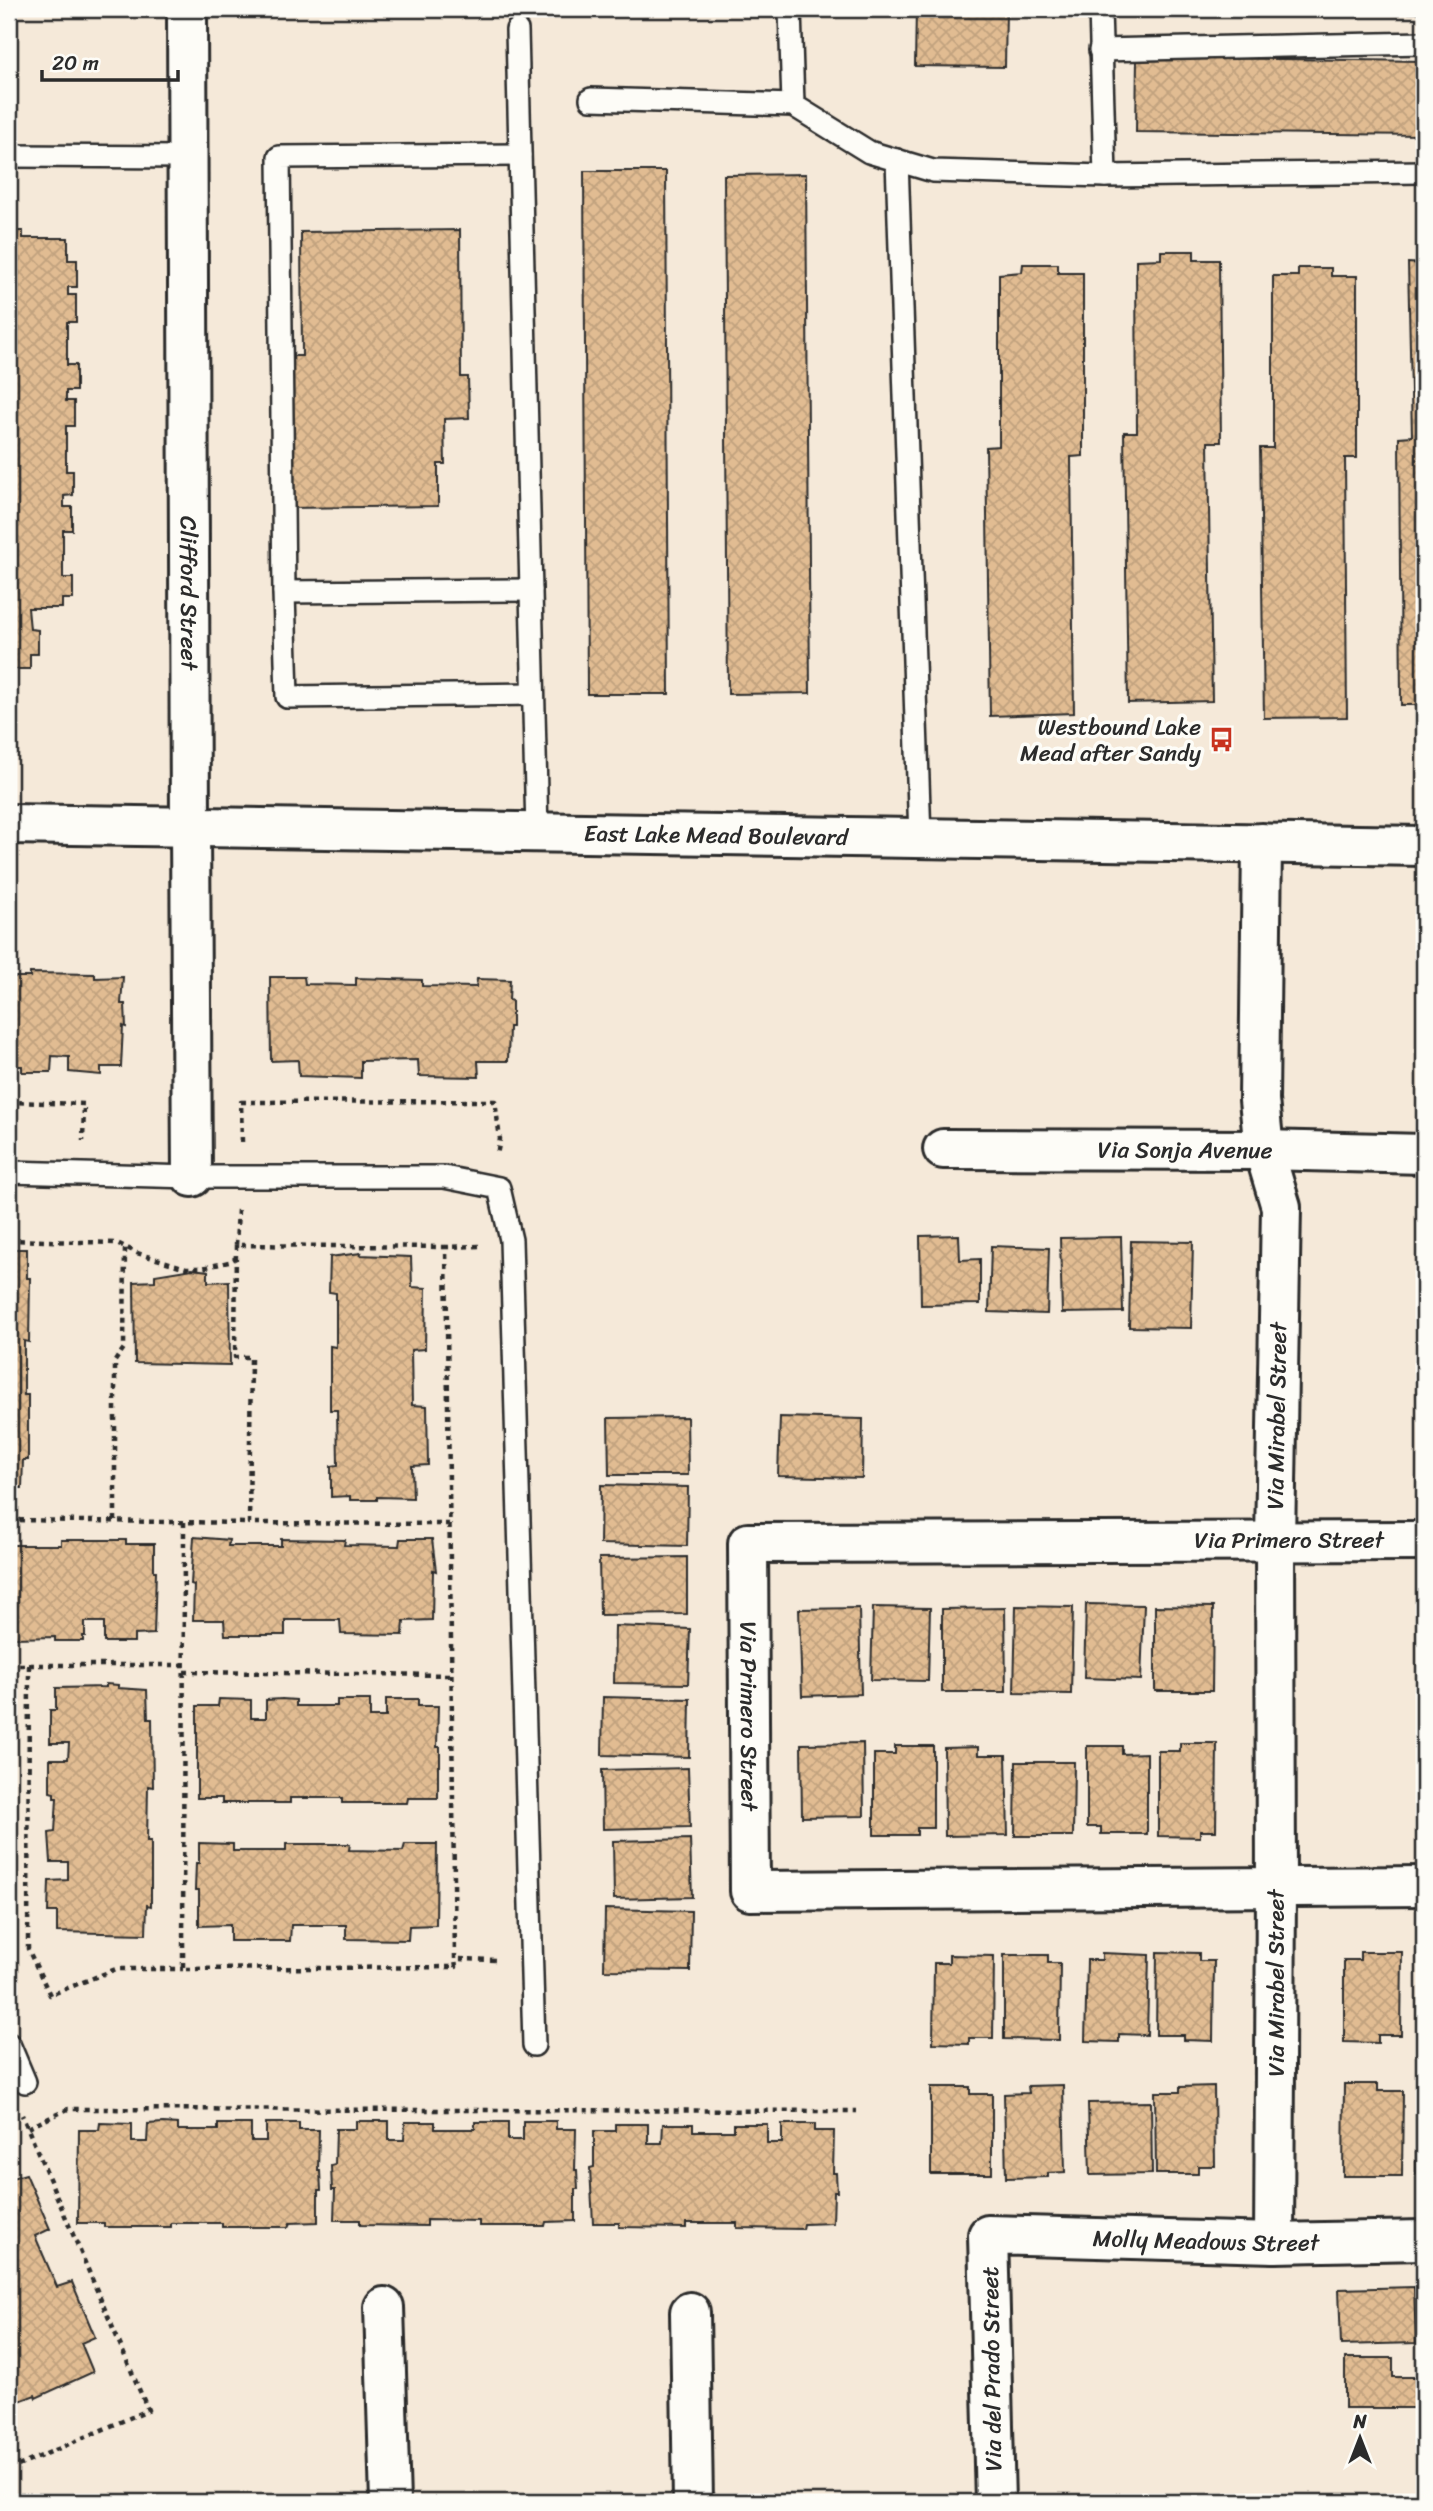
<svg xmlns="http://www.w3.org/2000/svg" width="1433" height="2511" viewBox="0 0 1433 2511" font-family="Sriracha,sans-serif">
  <defs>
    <pattern id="building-cross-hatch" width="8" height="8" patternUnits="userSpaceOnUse" patternTransform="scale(1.75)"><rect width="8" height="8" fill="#e1bc92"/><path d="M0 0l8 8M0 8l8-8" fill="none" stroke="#c1a27e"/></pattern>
  </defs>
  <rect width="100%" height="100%" fill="#f5e9d9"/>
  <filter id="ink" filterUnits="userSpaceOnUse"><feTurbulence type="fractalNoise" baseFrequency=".0143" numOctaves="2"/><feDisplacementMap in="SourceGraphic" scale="14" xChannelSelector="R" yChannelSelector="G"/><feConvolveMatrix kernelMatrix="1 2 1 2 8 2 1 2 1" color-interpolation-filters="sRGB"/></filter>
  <g filter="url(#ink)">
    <g fill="url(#building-cross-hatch)" stroke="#2b2b2b" stroke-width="2">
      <path d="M916 9H1006L1005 67 915 66Z"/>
      <path d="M1234 9H1424V13Z"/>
      <path d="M1137 57 1424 61V135L1136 132Z"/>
      <path d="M584 171H666L669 694H587Z"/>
      <path d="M806 174 810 693 728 694 724 175Z"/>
      <path d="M460 230 461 377H468L469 418 444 419 445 464H438V506L290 508 289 356H302L301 232Z"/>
      <path d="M9 231H23V238H68V260H77V287H68V295H76V322H67V365H76V391H66V401H74V426H66V471H73V495L64 496V507H72V530H63V578H73V599H62V608H28L30 629 38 630V654H30V669H9Z"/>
      <path d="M1161 251H1194V260H1219L1221 442H1208L1212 701 1128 703 1124 432H1137L1136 260 1161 259Z"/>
      <path d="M1408 263 1424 264V705H1401L1399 437 1412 436Z"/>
      <path d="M1023 264H1058V273H1083V456L1071 457 1074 713 990 716 986 447 999 446V274L1022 272Z"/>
      <path d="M1298 268H1331V276H1357V458H1345L1347 717 1264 718 1260 448H1273V276H1298Z"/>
      <path d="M30 973 95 974V978L123 977 121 1004H125L126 1027 123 1026 121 1067H101V1075L69 1072V1057L52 1056 51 1072H22V1066H9V977H30Z"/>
      <path d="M270 977H304L305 984 356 985V978L422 980V986L476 987 477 979 510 980 509 1000 512 1001V1027H509L508 1061H478L479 1077 419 1076 418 1060 361 1061V1078L299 1076 298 1060 271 1061Z"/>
      <path d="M959 1235 960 1260 980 1259V1304L921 1305 920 1236Z"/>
      <path d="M1121 1237 1123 1312 1062 1313 1060 1238Z"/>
      <path d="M1131 1241 1193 1242 1191 1328 1129 1327Z"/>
      <path d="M991 1246 1049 1248 1047 1314 989 1312Z"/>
      <path d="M9 1249H27V1278H30L29 1342 24 1341V1395H28V1460H23L22 1488H9Z"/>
      <path d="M361 1253 360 1255 411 1257 412 1287 426 1288 425 1349 411 1350 412 1405 427 1406 428 1465 412 1466 413 1498 377 1497V1500H350V1496L331 1497V1466L338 1465 337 1410H330V1346L336 1347V1293L329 1292 330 1257Z"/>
      <path d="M192 1269 208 1271V1282L229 1281 230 1365 135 1363 134 1282 155 1281V1275Z"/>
      <path d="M687 1417 688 1475H609L608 1418Z"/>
      <path d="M780 1417 863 1419 862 1478 778 1476Z"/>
      <path d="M601 1485 688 1487 687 1546 600 1544Z"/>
      <path d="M194 1537 229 1540 228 1546H281V1539L345 1540 344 1545 399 1546 400 1539H432L436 1571 433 1570 432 1620 404 1621 403 1635 341 1634 340 1620H285V1635H225L224 1620H193L194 1585 191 1584Z"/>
      <path d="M61 1540H126V1544H154V1571H156L154 1634 134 1635V1642H104V1622H85V1636H83V1641H55V1637L14 1638V1640H9V1545H61Z"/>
      <path d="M687 1557V1614L600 1615 599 1558Z"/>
      <path d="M1086 1604 1144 1605 1141 1680 1084 1678Z"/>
      <path d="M1016 1606 1073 1607 1071 1694 1014 1693Z"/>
      <path d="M1155 1606 1213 1607 1212 1691H1155Z"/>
      <path d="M873 1607 930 1608 928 1681 871 1680Z"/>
      <path d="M859 1608 861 1694 802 1696 799 1609Z"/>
      <path d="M1005 1608 1006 1692H942V1609Z"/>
      <path d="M615 1626 690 1629 688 1684 614 1683Z"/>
      <path d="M106 1684 118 1685V1688L147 1690 148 1719H152L153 1787 148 1786 147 1841H151V1906L147 1905 146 1934 57 1932V1912H48L49 1881 68 1880V1862H51L49 1833 55 1832 57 1798H54V1793L50 1792V1759H68L69 1743H50V1710H56V1688L106 1687Z"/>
      <path d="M603 1697 690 1699 689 1757 602 1755Z"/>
      <path d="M219 1699 251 1700V1718H266V1700L282 1699 296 1700V1706H337V1700H370V1717H386V1699H418V1706H438L437 1747H440V1766H438V1798H408L407 1803H342V1798H290V1803H222V1798H197V1706H218Z"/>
      <path d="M863 1743 864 1816 802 1817 801 1744Z"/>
      <path d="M1180 1743H1217L1216 1831H1200V1837L1158 1836V1751H1180Z"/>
      <path d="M895 1746H933V1828H917V1835H874V1754H895Z"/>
      <path d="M1087 1746H1122V1754L1147 1753V1834H1101V1827H1087Z"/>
      <path d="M978 1747V1755H1006L1008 1835 945 1836 944 1748Z"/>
      <path d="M1016 1762H1074L1073 1836H1015Z"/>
      <path d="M688 1768 690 1827 603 1829 602 1770Z"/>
      <path d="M690 1839 692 1897 614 1899 613 1841Z"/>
      <path d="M199 1843 233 1844V1851H286V1844H350L349 1850 403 1851 405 1844H437L436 1925 409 1926 408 1940 346 1939V1925H291L290 1941H230V1925L199 1926V1890H195L196 1863H199Z"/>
      <path d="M605 1909 691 1911 690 1971 604 1970Z"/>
      <path d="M1157 1952 1199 1953V1961H1214L1213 2041 1184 2040V2035H1156Z"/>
      <path d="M1360 1952H1402L1401 2035H1378V2043L1344 2042V1960H1360Z"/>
      <path d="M1102 1953 1149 1955 1147 2035 1119 2034V2042L1085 2041 1087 1960H1102Z"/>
      <path d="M949 1955 994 1956 993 2038H969V2044L933 2043 934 1963H949Z"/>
      <path d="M1004 1955H1048V1963H1060L1059 2040 1004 2039Z"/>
      <path d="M1344 2084H1378V2091H1403L1402 2176H1343Z"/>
      <path d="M1063 2085 1065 2172 1048 2173V2177L1006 2178 1004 2094 1029 2093 1028 2086Z"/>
      <path d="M1214 2086 1215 2166H1198V2174H1156L1155 2092H1180V2087Z"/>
      <path d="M931 2087H970V2094H992V2174H931Z"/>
      <path d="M1151 2102 1152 2174 1090 2175 1088 2103Z"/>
      <path d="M1416 2102H1424V2173L1416 2174Z"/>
      <path d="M356 2121H389V2140H404L405 2122H435V2129H475V2122H508V2140H523V2121H556V2129H576L575 2170H577L578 2189H575V2221L546 2222 545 2226H479V2221L427 2220V2226L360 2225V2220H334L335 2190H332L331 2166 335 2165 336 2129H356Z"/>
      <path d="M100 2123 132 2124V2142H147L148 2124 163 2123 178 2124V2130H218V2124H251V2141H266V2123H299V2130H319L318 2171H320L321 2190H318V2222L290 2223 288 2227H222V2223H171V2227H104V2223H78L79 2130H99Z"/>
      <path d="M615 2124H648V2143H662L663 2124H693V2131H734V2124H767V2143H782V2124H815V2131H834L833 2173H836L837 2192H834L833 2223 804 2224 803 2229 737 2228V2223H686V2228L619 2227V2223H593L590 2168 594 2167V2131H615Z"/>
      <path d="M9 2171 12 2178 26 2174 50 2229 35 2236 57 2287 72 2282 95 2337 81 2343 93 2372 36 2398 35 2395 17 2402 9 2383V2370L11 2369 9 2364Z"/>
      <path d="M1414 2287 1416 2343 1341 2345 1339 2289Z"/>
      <path d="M1345 2358H1393V2377H1415V2408H1345Z"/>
    </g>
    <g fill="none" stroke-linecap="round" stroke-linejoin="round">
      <defs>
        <g id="service">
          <path d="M790 9 793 105"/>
          <path d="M1100 9 1105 176"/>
          <path d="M517 30 537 832"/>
          <path d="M1100 50 1424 43"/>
          <path d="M591 99 793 105 869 152 933 171 1105 176 1424 172"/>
          <path d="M520 155 279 157 284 592 531 590"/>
          <path d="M9 156 188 157"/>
          <path d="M897 160 920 838"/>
          <path d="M284 592 287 697 533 694"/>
          <path d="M9 1172 192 1177H444L499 1188 511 1240 534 2045"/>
          <path d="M9 2044 25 2082"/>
        </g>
        <g id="minor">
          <path d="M190 826 192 1177"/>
          <path d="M1262 843 1259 1100 1264 1150 1281 1207 1275 1540 1276 1887 1274 2243"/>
          <path id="s1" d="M943 1149 1264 1150 1424 1154"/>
          <path id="s2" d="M1424 1541 748 1543 750 1891 1424 1886"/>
          <path d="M384 2307 390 2502"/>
          <path d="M690 2312 693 2502"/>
          <path id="s3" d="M995 2502 988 2235 1274 2243 1424 2240"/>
        </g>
        <g id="tertiary">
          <path id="s4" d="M187 9 190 826"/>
        </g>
        <g id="primary">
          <path id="s5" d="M9 824 1424 846"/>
        </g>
      </defs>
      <use href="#service" stroke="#2b2b2b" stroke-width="26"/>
      <use href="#minor" stroke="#2b2b2b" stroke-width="44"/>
      <use href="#tertiary" stroke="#2b2b2b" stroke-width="44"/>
      <use href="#primary" stroke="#2b2b2b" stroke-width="44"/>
      <g stroke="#2b2b2b" stroke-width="4.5" stroke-dasharray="5 5" stroke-linecap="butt">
        <path d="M9 1102 84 1104 83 1141"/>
        <path d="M242 1142 241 1102 495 1101 500 1139 497 1155"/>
        <path d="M238 1210 236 1245 446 1247"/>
        <path d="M9 1240 117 1243 137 1253 186 1268H202L229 1262 236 1258"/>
        <path d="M236 1245 235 1357H251L249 1523 449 1524"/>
        <path d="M479 1246 446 1247 455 1959 499 1960"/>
        <path d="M9 1520 249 1523"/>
        <path d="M115 1521V1361L124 1348 125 1247"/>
        <path d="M184 1522 183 1969 456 1967 455 1959"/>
        <path d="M9 1665H29L28 1949 50 1995 116 1969H183"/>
        <path d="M29 1665H184"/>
        <path d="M184 1672 451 1675"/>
        <path d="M28 2128 68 2109 857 2111"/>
        <path d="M9 2470 148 2410 22 2115"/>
      </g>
      <use href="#service" stroke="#fdfcf7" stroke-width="21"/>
      <use href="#minor" stroke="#fdfcf7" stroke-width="38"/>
      <use href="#tertiary" stroke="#fdfcf7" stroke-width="38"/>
      <use href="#primary" stroke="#fdfcf7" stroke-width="38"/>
    </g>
  </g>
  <defs>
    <symbol id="bus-bare" viewBox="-9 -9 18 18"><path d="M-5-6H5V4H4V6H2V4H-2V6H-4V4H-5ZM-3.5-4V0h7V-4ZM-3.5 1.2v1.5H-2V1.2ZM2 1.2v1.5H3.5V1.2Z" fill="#c8321e" stroke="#fdfcf7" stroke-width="2.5" paint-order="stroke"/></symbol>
  </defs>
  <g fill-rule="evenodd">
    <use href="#bus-bare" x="1204" y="722" width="35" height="35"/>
  </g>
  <g text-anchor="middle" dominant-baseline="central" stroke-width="7" stroke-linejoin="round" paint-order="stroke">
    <g font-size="23" fill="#2b2b2b" stroke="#fdfcf7">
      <text stroke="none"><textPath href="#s4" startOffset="584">Clifford Street</textPath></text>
      <text stroke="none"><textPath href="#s5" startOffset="707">East Lake Mead Boulevard</textPath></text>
      <text stroke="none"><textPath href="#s1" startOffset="242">Via Sonja Avenue</textPath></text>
      <text transform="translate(1277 1416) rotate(-89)">Via Mirabel Street</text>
      <text x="1289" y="1540">Via Primero Street</text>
      <text stroke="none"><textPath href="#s2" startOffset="849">Via Primero Street</textPath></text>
      <text transform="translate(1276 1983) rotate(-90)">Via Mirabel Street</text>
      <text stroke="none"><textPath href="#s3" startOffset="485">Molly Meadows Street</textPath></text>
      <text transform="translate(992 2369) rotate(-91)">Via del Prado Street</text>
    </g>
    <g font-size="23" fill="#2b2b2b" stroke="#fdfcf7" text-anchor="end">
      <text x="1201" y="727">Westbound Lake<tspan x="1201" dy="26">Mead after Sandy</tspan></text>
    </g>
  </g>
  <rect width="1433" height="2511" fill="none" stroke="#fdfcf7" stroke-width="35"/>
  <rect x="18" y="18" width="1398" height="2476" fill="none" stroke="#2b2b2b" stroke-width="2.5" filter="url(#ink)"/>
  <g transform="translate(1360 2438)" stroke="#fdfcf7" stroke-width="5" paint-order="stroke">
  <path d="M0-5L12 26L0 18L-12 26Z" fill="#2b2b2b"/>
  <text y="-10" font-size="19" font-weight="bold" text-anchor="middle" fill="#2b2b2b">N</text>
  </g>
  <path d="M42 70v10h136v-10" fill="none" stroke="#2b2b2b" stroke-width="3.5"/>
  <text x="52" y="70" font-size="21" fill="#2b2b2b" stroke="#fdfcf7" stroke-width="5" paint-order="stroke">20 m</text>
</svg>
